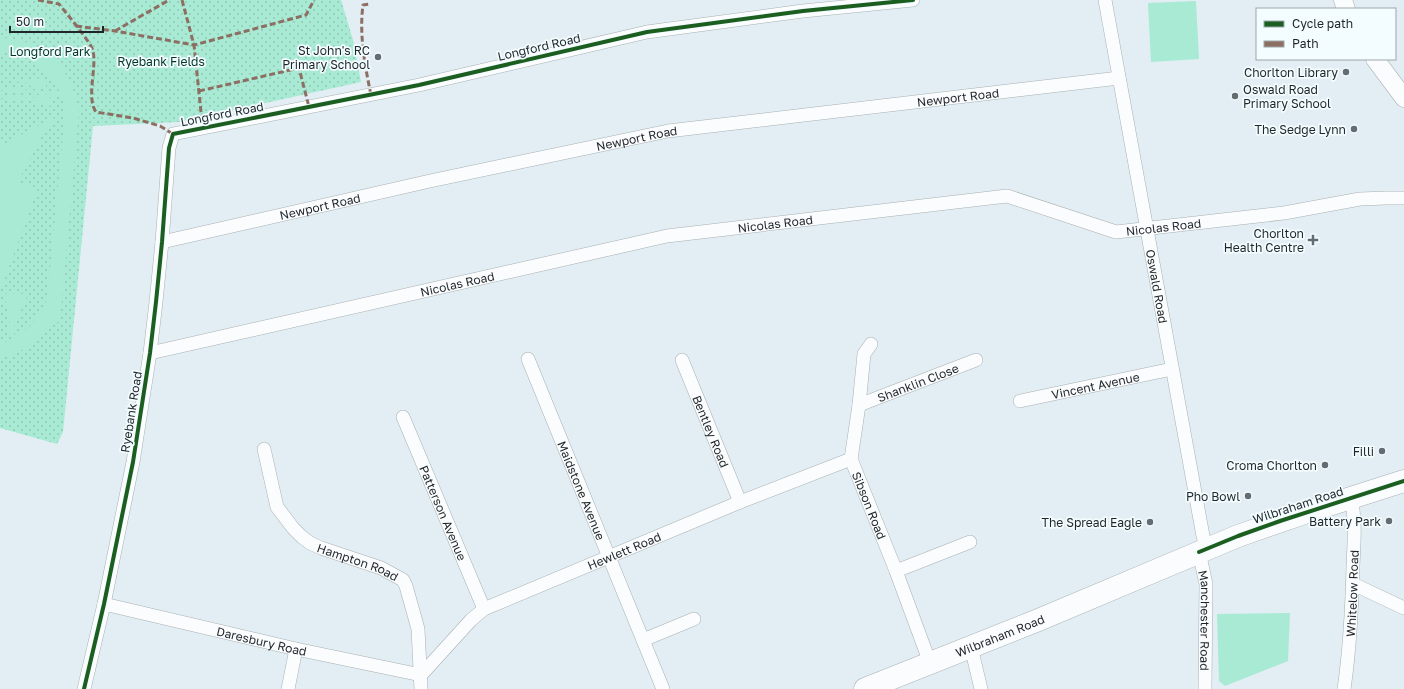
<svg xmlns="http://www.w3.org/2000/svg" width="1404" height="689" viewBox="0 0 1404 689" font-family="'Golos Text',sans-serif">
  <defs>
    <pattern id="park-dots" width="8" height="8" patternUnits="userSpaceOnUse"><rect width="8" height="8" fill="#a8ead4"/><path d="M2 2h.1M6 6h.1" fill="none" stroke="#90c9b6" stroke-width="1.8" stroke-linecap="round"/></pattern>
  </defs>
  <rect width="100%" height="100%" fill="#e2eef3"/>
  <path fill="url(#park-dots)" d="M0 0H341L353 40 361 82 179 122 93 126 63 432 57 444 0 428Z"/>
  <g fill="#a8ead4">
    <path d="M1196 1 1199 59 1151 62 1148 3Z"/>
    <path d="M0 38C45 38 73 70 79 112L60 322H52C39 339 22 355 0 358V344C23 336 39 321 47 299L65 114C62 79 35 53 0 52Z"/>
    <path d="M0 78 31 81V78L46 79V88L30 86V83L0 80Z"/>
    <path d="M0 87 59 93V96L0 90Z"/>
    <path d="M0 95 34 98 35 96 53 98 52 106 34 104V101L0 98Z"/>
    <path d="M50 115 55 119 50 124 49 123 18 182 38 188 0 292V146L47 121 46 119Z"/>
    <path d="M10 293 22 294 27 296 13 330H15L14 335 8 334 9 329H11L4 294Z"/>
    <path d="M1290 613 1288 661 1225 686 1219 681 1217 614Z"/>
  </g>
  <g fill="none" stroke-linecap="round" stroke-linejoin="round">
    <defs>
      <g id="minor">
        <path id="s1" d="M1105 0 1203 536 1207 549"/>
        <path id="s2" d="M162 242 430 181 668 131 1119 78"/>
        <path id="s3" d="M871 344 864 354 859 405 851 459 896 571 930 663"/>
        <path id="s4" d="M150 353 667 236 1007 196 1116 232 1284 213 1360 199 1386 198H1404"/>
        <path id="s5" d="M528 359 663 689"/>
        <path id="s6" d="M682 360 740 502"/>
        <path id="s7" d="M1020 401 1172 369"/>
        <path id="s8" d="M859 405 976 360"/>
        <path id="s9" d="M403 417 484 609"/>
        <path id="s10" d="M264 449 277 507 293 528 302 537 310 543 321 548 381 568 403 580 406 586 418 629 421 689"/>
        <path id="s11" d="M1199 552 1206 584 1205 689"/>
        <path d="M896 571 970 542"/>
        <path d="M1353 584 1404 608"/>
        <path id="s12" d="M104 604 296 649 421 675 471 620 484 609 740 502 851 459"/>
        <path d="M643 640 694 619"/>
        <path d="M971 647 981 689"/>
        <path d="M84 689 104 604 133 462 150 353 156 302 162 242 169 148 173 134 419 85 647 32 803 11 913 0"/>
        <path d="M288 689 296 649"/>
        <path id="s13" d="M1344 689C1350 648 1352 607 1353 566 1354 543 1356 520 1351 498"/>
      </g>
      <g id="secondary">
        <path d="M1343 0 1346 9"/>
        <path d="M1375 59 1404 98"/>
      </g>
      <g id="trunk">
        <path id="s14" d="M865 689 1036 621 1238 536 1310 511 1404 481"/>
      </g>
    </defs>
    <use href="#minor" stroke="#a8b0b4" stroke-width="14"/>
    <use href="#secondary" stroke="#a8b0b4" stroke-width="19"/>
    <use href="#trunk" stroke="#a8b0b4" stroke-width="23"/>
    <use href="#minor" stroke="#fbfcfd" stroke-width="13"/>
    <use href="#secondary" stroke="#fbfcfd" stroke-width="18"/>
    <use href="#trunk" stroke="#fbfcfd" stroke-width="22"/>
    <g stroke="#8d6e63" stroke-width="3" stroke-dasharray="6 3" stroke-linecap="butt">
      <path d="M38 0 59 4C66 13 91 42 93 51 97 68 86 98 96 112L133 118 160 126 173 134"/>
      <path d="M182 0 194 45 201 112 205 128"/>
      <path d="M76 26 115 31 194 45 306 15 314 0"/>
      <path d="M115 31 169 0"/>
      <path d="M199 91 299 68 309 107"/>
      <path d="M371 95C365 66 359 35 363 5L371 4"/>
    </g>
    <defs>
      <g id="cycleway">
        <path d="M1199 552 1238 536 1280 521 1404 481"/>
        <path d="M84 689 104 604 133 462 150 353 156 302 162 242 169 148 173 134 419 85 647 32 803 11 913 0"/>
      </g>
    </defs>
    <use href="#cycleway" stroke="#f3fcff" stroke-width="6"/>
    <use href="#cycleway" stroke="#1b5e20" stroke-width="4"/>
  </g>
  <g fill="#636c70" stroke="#f3fcff" stroke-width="1.5">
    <circle cx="378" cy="57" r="4"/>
    <circle cx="1346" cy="72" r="4"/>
    <circle cx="1235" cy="96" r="4"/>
    <circle cx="1354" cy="129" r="4"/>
    <path d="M1311 234h4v4h4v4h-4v4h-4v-4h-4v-4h4z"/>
    <circle cx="1382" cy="451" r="4"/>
    <circle cx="1325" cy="465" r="4"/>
    <circle cx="1248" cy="496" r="4"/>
    <circle cx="1389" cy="521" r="4"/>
    <circle cx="1150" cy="522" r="4"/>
  </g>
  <g text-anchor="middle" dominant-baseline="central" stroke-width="3.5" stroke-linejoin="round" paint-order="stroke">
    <g font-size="12" fill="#1f2629" stroke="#f3fcff">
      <text transform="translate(539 47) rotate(-13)">Longford Road</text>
      <text stroke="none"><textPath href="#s2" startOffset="810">Newport Road</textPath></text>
      <text transform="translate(222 114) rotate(-11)">Longford Road</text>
      <text stroke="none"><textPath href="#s2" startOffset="486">Newport Road</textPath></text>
      <text stroke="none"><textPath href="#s2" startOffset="162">Newport Road</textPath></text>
      <text stroke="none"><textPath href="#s4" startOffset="639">Nicolas Road</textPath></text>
      <text stroke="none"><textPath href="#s4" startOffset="1035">Nicolas Road</textPath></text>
      <text stroke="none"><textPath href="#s4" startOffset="315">Nicolas Road</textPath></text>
      <text stroke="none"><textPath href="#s1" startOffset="291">Oswald Road</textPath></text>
      <text stroke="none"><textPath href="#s8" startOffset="63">Shanklin Close</textPath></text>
      <text stroke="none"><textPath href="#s7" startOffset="77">Vincent Avenue</textPath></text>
      <text transform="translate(131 412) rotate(-81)">Ryebank Road</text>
      <text stroke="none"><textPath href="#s6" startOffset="77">Bentley Road</textPath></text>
      <text stroke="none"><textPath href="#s5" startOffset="142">Maidstone Avenue</textPath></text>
      <text transform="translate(1298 505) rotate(-18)">Wilbraham Road</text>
      <text stroke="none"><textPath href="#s3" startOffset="168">Sibson Road</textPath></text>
      <text stroke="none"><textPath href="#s9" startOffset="104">Patterson Avenue</textPath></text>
      <text stroke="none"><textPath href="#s12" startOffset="568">Hewlett Road</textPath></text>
      <text stroke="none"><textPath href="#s10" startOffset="160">Hampton Road</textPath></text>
      <text stroke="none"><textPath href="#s13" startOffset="96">Whitelow Road</textPath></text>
      <text stroke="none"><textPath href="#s11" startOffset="69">Manchester Road</textPath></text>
      <text stroke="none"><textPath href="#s14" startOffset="145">Wilbraham Road</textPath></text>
      <text stroke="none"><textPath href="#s12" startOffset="162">Daresbury Road</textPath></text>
    </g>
    <g font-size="12" fill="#1f2629" stroke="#f3fcff" text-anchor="end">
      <text x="370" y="50">St John's RC<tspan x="370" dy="14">Primary School</tspan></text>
      <text x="1338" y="72">Chorlton Library</text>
      <text x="1243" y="89" text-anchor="start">Oswald Road<tspan x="1243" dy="14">Primary School</tspan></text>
      <text x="1346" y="129">The Sedge Lynn</text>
      <text x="1304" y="233">Chorlton<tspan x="1304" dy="14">Health Centre</tspan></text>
      <text x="1374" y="451">Filli</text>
      <text x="1317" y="465">Croma Chorlton</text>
      <text x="1240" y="496">Pho Bowl</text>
      <text x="1381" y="521">Battery Park</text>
      <text x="1142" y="522">The Spread Eagle</text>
    </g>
    <g font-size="12" fill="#013624" stroke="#f3fcff">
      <text x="50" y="51">Longford Park</text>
      <text x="161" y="61">Ryebank Fields</text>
    </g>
  </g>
  <rect x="1256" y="8" width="140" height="52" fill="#f3fcff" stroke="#9ea6a9"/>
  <rect x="1264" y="21" width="20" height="6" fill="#1b5e20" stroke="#9ea6a9"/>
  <text x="1292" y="28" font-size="12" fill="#1f2629">Cycle path</text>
  <rect x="1264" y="41" width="20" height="6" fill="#8d6e63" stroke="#9ea6a9"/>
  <text x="1292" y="48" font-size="12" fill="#1f2629">Path</text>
  <path d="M10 26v6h93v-6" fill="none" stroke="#1f2629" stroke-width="2"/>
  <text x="16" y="26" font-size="12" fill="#1f2629" stroke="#f3fcff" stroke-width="3" paint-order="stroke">50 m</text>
</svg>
